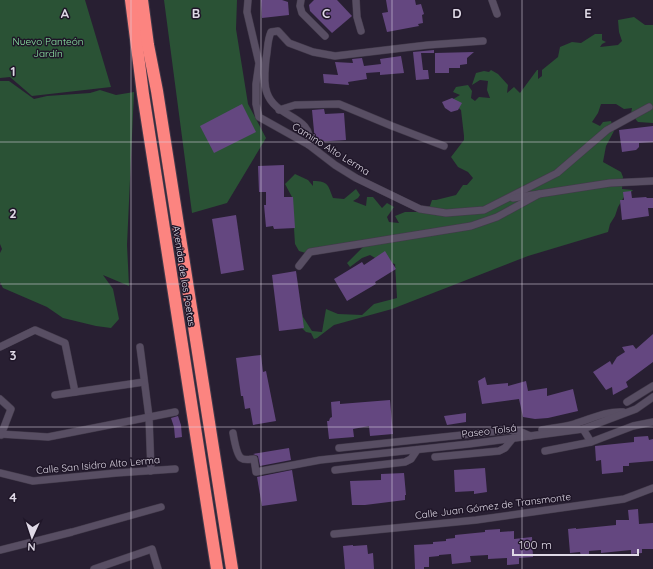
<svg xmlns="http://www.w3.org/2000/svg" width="653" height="569" viewBox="0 0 653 569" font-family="Quicksand,sans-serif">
  <rect width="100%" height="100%" fill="#281f32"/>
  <g fill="#2a5235">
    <path d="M0 0H85L111 87 32 96 10 77 0 78Z"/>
    <path d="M164 0H237L236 29 248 104 266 138 227 203 192 213Z"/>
    <path d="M634 17 645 25H653V123L638 122 631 114 632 108 624 109 616 104H601L598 113 592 122 600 126 603 122 611 121 614 131 606 146 603 162 621 172 623 177 622 189 633 190 630 193 625 195 618 207 615 216 610 224 608 232 528 256 392 309 334 325 317 338 314 339 311 333 306 332 298 324 301 309 303 317 312 331 322 332 326 309 338 314 362 315 374 304 397 298 395 264 377 259 370 255 362 258 350 267 347 263 364 246 329 249 323 254H309L299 251 295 244 292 197 285 184 295 174 308 180 313 186V181C329 181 328 186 333 198L344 199 356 189 360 195 358 198 353 201 366 206 367 197H373L382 208 387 203 394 207 387 217 389 222 399 223 395 216 405 212H417L423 207 430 206 432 200H436L456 195 463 185H467L473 178 468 172 458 167 451 157 464 140V136L461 110 450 101 460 95 453 92 456 87 468 85 472 91 471 98 475 101 479 97 490 98 487 90 488 81 480 80 472 85 476 73 484 71 489 72 491 70 498 74 508 85 507 93 514 87 520 93 537 70H538V79L542 76V70L558 57 560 47 572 42 581 43 595 34H602V40L606 42 602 44 600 47 618 45 622 41 619 32 618 20Z"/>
    <path d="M0 81H9L34 99 47 96 90 93 100 90 116 95 134 92 127 245 129 286 103 275 113 289 119 319 111 328 96 326 63 318 47 307 3 288 0 282V253L2 249 0 244Z"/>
  </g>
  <g fill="#644780">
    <path d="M261 0H282L288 2 289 15 262 18Z"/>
    <path d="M314 0H337L352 16 332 33 310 11 309 5Z"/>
    <path d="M386 0H415L416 5 421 4 424 14 422 15 423 23 418 24 419 26 387 32 382 13 388 12Z"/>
    <path d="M434 50V53H421L423 70H428L429 79 416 80 413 52Z"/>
    <path d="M474 52 467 58V64L460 65V68H449V73H435V53Z"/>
    <path d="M401 56 404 73 380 75V72L366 73 367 79 348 82 349 85 324 83 323 74 338 75 335 62 353 63 352 59 362 58 364 66 381 64 380 59Z"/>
    <path d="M452 98 462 103 458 110 451 112 445 108 442 102Z"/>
    <path d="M242 104 256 132 214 153 200 126Z"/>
    <path d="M324 109 325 114 344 113 346 140 315 142 312 110Z"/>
    <path d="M653 126V142L639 143V147L636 150 622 152 619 130Z"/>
    <path d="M284 165V197H293L295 228 274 229 273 226 266 227 264 205H266V192H259L258 166Z"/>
    <path d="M631 191 632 198 646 197 647 198H653V208H648L649 216 622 220 620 200H624L623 192Z"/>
    <path d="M236 215 244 270 221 274 212 219Z"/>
    <path d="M385 251 396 269 375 282 376 284 347 301 334 279 362 262 364 265Z"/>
    <path d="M296 271 304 328 279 331 272 275Z"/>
    <path d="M653 334V362L626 382 628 387 613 395 612 387 606 390 593 372 610 361 612 365 617 357 625 352 622 347 633 345 636 349Z"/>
    <path d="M261 355 263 372 266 371 276 421 253 425 250 408 245 409 243 396H241L236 358Z"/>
    <path d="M485 377 487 385 508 383V386L526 381 528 391 547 388V396L573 389 578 411 548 418 535 419 523 417 519 399 482 404 478 381Z"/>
    <path d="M390 400 393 434 370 436 369 426 353 429 354 437 329 439 327 421H329L330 418 332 417 331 402 340 401V404Z"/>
    <path d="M466 413V422L447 425 444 416Z"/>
    <path d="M178 416 181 425 182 437 175 438 174 427 171 418Z"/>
    <path d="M648 436 649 440 653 439V461L629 463V466H623V472L602 474 601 460 596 461 595 446 634 442V437Z"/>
    <path d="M289 448 291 460 260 466 258 456 253 454Z"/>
    <path d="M485 468 487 492 474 494V491L455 492 454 470Z"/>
    <path d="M292 470 297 501 262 506 257 477Z"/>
    <path d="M404 473 406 495H405V500L365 505H352L350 481 381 480V474Z"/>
    <path d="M638 509 639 524 653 523V549H642V553L631 554V550L601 553V550L589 551V555L581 556 580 552 570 553 568 529 576 528V529L616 525V520H629L628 510Z"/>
    <path d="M500 529V532L514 531V539L532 537 533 557 519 558V564L507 565V558L488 559V555L470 556 471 562 452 564 451 554 439 555V556L429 557V567H424V569H415L414 545 433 544V542L446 541V539L455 538V535L485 532V530Z"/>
    <path d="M353 545V546L367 545 368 554 373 553 374 569H345L343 546Z"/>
  </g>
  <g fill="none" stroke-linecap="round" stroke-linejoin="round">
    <defs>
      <g id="minor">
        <path d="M248 0 247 12 259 63 256 84V104L259 117 309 145 335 165 356 178 420 209 446 213 484 210 557 173 607 130 649 107"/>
        <path d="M301 0 300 6 302 13 325 36"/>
        <path d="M356 0 357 17 361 31"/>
        <path d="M492 0 497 14"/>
        <path d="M279 110 295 105 339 104 392 126 444 146"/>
        <path d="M309 145C314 115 276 119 267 93 263 83 265 70 266 59 268 49 267 41 271 32L278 31 289 43 313 52 335 56 428 45 483 41"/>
        <path d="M513 198 610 183 653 181"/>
        <path d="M299 266 310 252 471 226 497 217 539 194"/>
        <path d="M0 347 35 330 65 343 75 392"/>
        <path d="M140 347 149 417 151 471"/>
        <path d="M55 395 144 382"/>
        <path d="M0 399 11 409 1 435"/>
        <path d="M627 402 653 386"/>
        <path d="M583 429 591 442 633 426 653 422"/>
        <path d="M542 430C553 428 564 427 574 424 591 419 605 411 623 412"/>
        <path d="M233 433C234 439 237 455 241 458 245 461 250 459 254 459L256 472 320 460 469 444 583 429 636 409 653 397"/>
        <path d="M0 434 48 437 175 412"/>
        <path d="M339 448 510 430 519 431 530 436"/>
        <path d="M545 451 591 442"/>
        <path d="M435 457 499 451 505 448 513 438"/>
        <path d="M335 470 405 462 411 459 417 450"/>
        <path d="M0 473 33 481 116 473 175 469"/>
        <path d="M334 534 476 520 624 499 653 488"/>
        <path d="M0 550 72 532 161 507"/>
        <path d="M94 569 152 549 158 569"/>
      </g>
      <g id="motorway">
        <path d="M131 0 143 94 217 569"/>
        <path d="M142 0 148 45 157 91 232 569"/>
      </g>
    </defs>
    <use href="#minor" stroke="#423a4a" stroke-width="8"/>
    <use href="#motorway" stroke="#423a4a" stroke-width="14"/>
    <use href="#minor" stroke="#584e63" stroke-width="7"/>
    <use href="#motorway" stroke="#fc8480" stroke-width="12"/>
  </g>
  <path fill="none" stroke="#dfd9e6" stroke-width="1" stroke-opacity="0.55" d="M131 0V569M261 0V569M392 0V569M522 0V569M0 142H653M0 284H653M0 427H653"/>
  <g text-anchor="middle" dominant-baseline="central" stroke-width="3" stroke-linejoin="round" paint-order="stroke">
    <g font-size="10" fill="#8de7a5" stroke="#1f1628">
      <text x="48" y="41">Nuevo Panteón<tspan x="48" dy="12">Jardín</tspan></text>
    </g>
    <g font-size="10" fill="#dfd9e6" stroke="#1f1628">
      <text transform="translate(331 149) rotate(32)">Camino Alto Lerma</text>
      <text transform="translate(184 276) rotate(81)">Avenida de los Poetas</text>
      <text transform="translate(489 431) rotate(-7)">Paseo Tolsá</text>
      <text transform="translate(98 465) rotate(-5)">Calle San Isidro Alto Lerma</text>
      <text transform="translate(493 506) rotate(-7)">Calle Juan Gómez de Transmonte</text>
    </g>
  </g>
  <g font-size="13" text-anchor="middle" font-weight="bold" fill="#dfd9e6" stroke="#1f1628" stroke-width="3" stroke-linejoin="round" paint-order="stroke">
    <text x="65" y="18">A</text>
    <text x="196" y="18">B</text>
    <text x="326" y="18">C</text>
    <text x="457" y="18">D</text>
    <text x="588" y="18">E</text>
    <text x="13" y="76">1</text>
    <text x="13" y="218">2</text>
    <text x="13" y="360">3</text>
    <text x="13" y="502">4</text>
  </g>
  <g transform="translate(32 537) rotate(183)" stroke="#1f1628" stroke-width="3" paint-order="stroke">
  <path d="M0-3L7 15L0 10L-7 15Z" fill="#dfd9e6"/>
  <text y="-6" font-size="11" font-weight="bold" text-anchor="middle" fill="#dfd9e6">N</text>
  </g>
  <path d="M513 549v6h125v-6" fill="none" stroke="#dfd9e6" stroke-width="2"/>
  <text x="519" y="549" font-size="12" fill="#dfd9e6" stroke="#1f1628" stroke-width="3" paint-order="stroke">100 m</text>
</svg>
